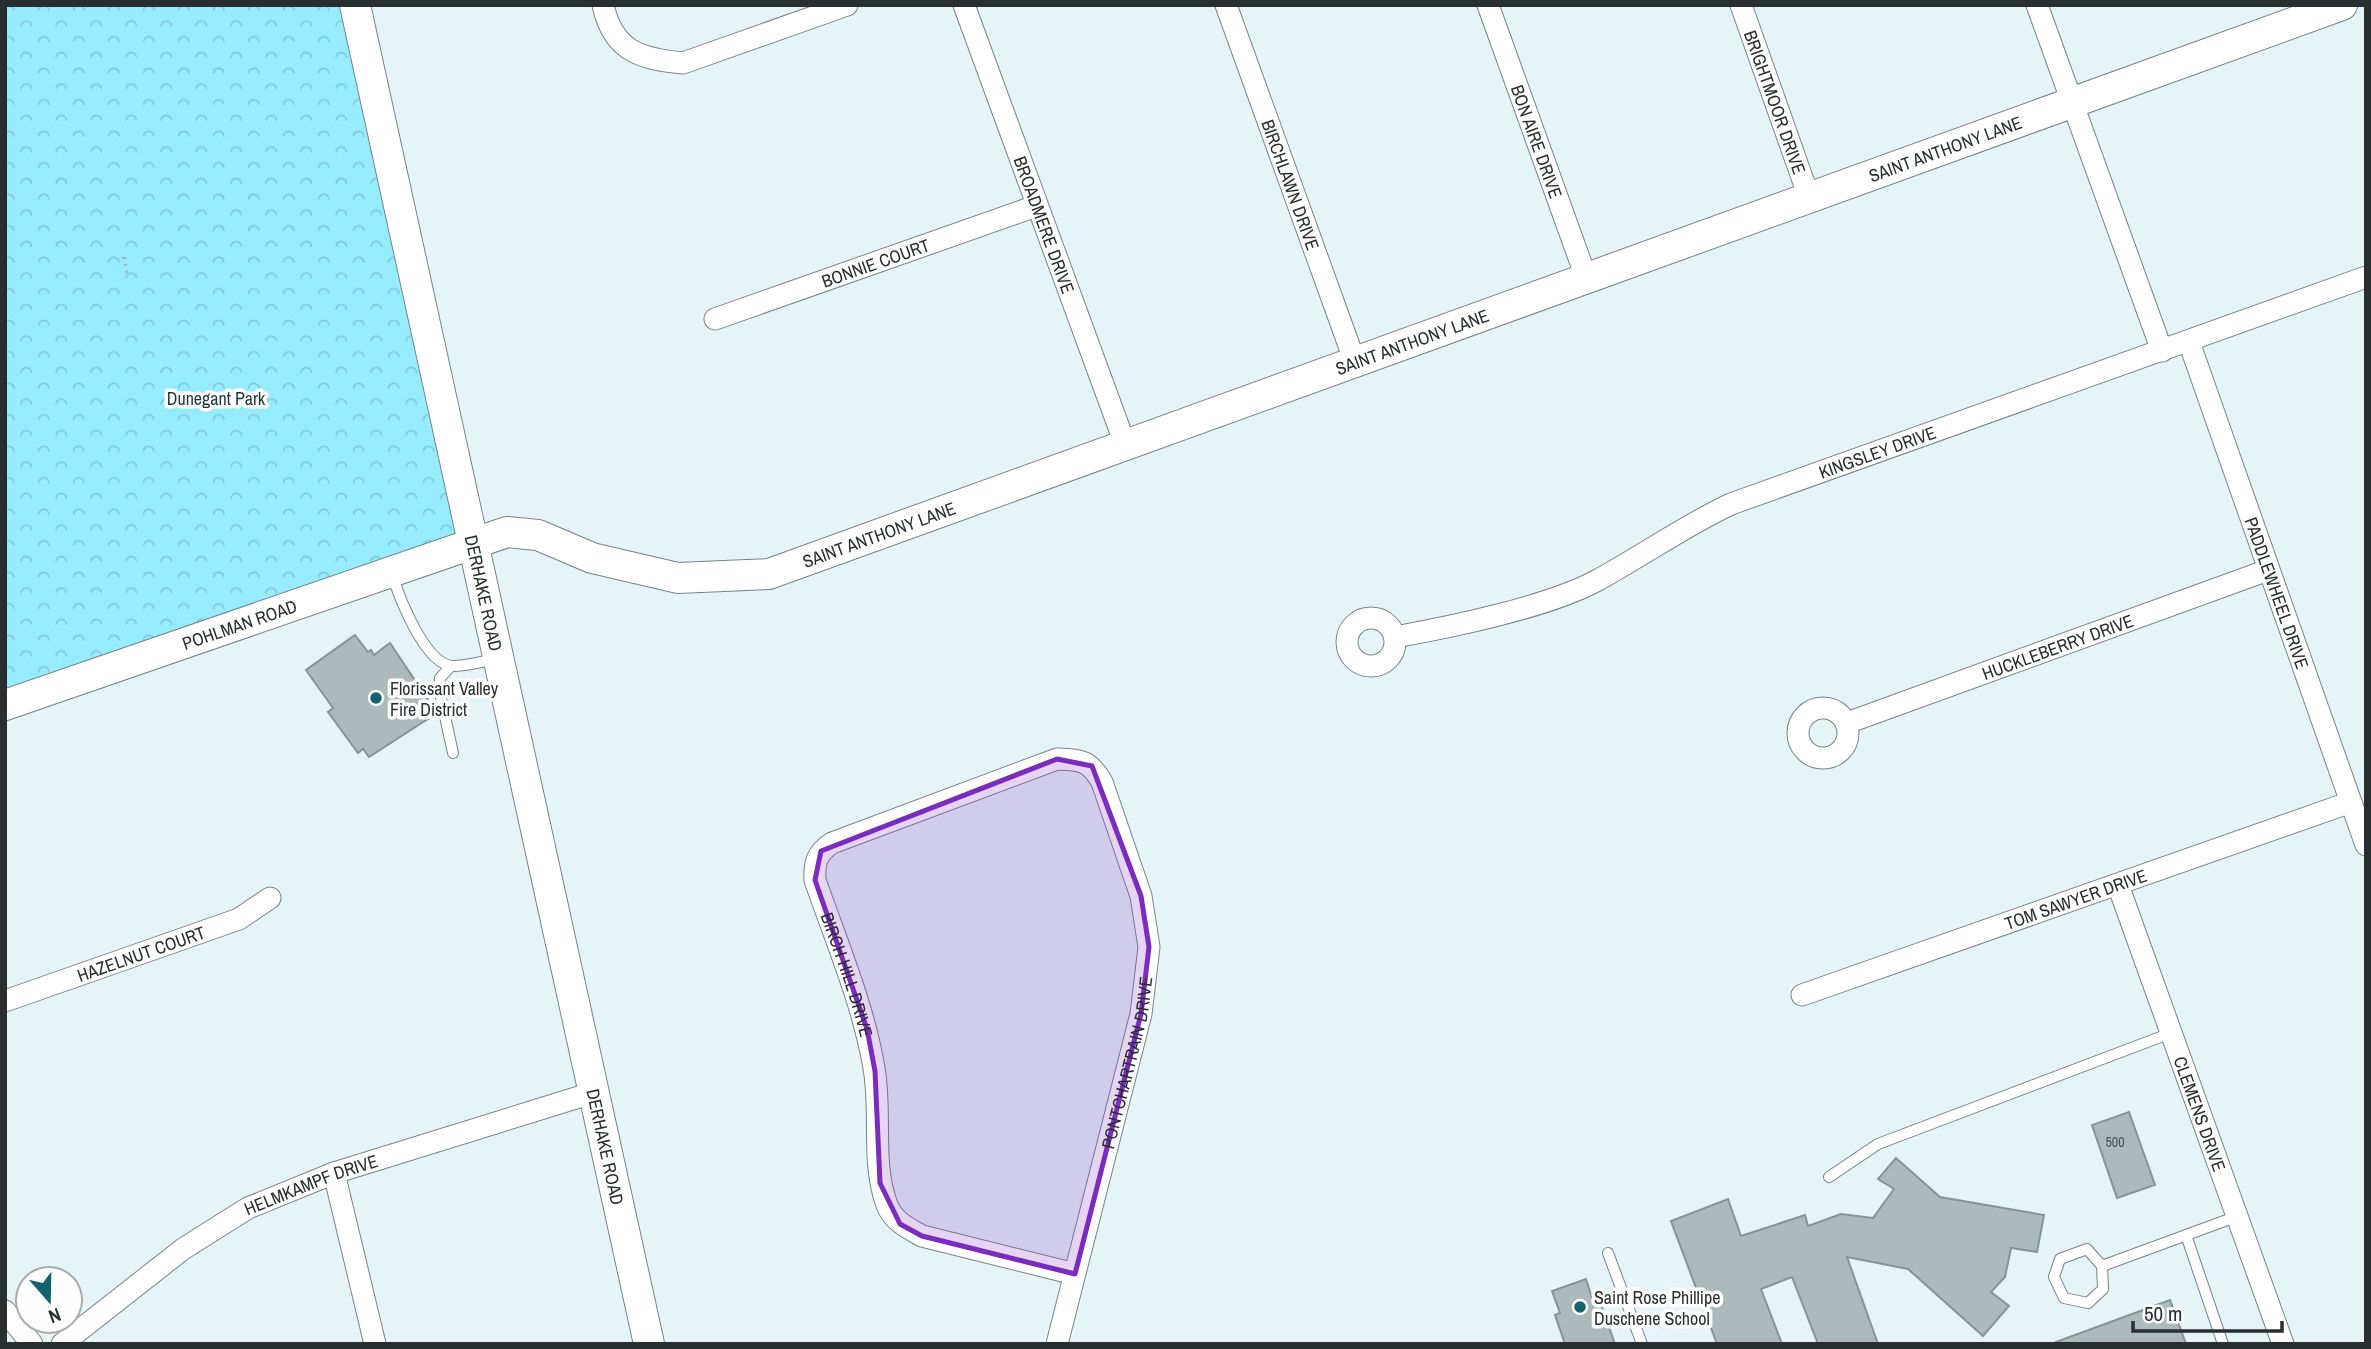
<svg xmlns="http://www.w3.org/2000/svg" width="2371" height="1349" viewBox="0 0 2371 1349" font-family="'Archivo Narrow',sans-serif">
  <defs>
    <pattern id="park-crowns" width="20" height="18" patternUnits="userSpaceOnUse" patternTransform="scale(1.75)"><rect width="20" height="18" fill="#96ecfd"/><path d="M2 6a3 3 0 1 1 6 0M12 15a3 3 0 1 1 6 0" fill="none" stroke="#81cbd9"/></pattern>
  </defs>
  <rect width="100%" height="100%" fill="#e5f4f7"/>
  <path fill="url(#park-crowns)" d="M5 5H345L458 530 453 538 5 693Z"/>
  <g fill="#acbabc" stroke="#879497" stroke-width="2">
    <path d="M355 635 368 652 371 650 374 655 390 643 432 706 426 710 431 717 369 757 363 749 358 753 328 712 333 708 306 670Z"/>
    <path d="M2129 1112 2155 1185 2117 1198 2092 1125Z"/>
    <path d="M1896 1158 1940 1197 2044 1215 2037 1252 2011 1248 2005 1277 1991 1292 2009 1306 1983 1336 1908 1269 1847 1257 1878 1344H1818L1792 1277 1761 1289 1782 1344H1717L1671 1221 1728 1199 1741 1236 1805 1215 1808 1226 1841 1214 1873 1218 1894 1189 1878 1179Z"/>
    <path d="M1586 1279 1593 1301 1599 1299 1615 1344H1565L1555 1315 1560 1313 1552 1291Z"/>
    <path d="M2170 1300 2186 1344H2056V1342Z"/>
  </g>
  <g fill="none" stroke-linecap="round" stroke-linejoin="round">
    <defs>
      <g id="lane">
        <path d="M392 574C399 597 425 665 453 666 467 666 483 661 496 659"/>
        <path d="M451 666 440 678 439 689 453 753"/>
        <path d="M1829 1177 1878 1144 2171 1033"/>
        <path d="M2186 1235 2223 1344"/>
        <path d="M1608 1253 1642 1344"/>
        <path d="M2102 1266 2103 1289 2088 1303 2064 1298 2054 1277 2060 1259 2087 1249 2102 1266 2238 1216"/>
      </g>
      <g id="street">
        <path d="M603 5C613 51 640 59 683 63L847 5"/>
        <path id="s1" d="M964 5 1125 444"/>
        <path id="s2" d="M1226 5 1355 362"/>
        <path id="s3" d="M1488 5 1587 280"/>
        <path id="s4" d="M1741 5 1810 200"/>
        <path d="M2037 5 2162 351"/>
        <path id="s5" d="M715 319 1036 206"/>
        <path id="s6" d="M2189 342 2366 845"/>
        <circle cx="1371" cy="642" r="24"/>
        <path id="s7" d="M1395 637C1451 627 1547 607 1596 581 1642 556 1684 526 1731 504L2366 277"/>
        <circle cx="1823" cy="733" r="25"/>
        <path id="s8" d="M1847 723 2268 570"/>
        <path id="s9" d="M2118 885 2283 1344"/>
        <path id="s10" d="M1802 995 2351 802"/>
        <path id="s11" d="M5 1001 239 919 270 898"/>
        <path d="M334 1173 375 1344"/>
        <path d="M5 1311 32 1344"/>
        <path id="s12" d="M62 1344 183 1249 248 1208 334 1173 592 1093"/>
        <path id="s13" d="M1057 1344 1141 1014 1149 947 1141 896 1102 782C1089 760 1082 760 1057 759L832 843C817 853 814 862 815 880 836 941 863 1003 874 1068 882 1113 871 1162 887 1205 893 1221 908 1228 922 1236L1075 1274"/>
      </g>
      <g id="secondary">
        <path id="s14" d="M355 5 649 1344"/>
        <path id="s15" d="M5 705 507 532 538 535 592 558 678 578 769 574 2342 5"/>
      </g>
    </defs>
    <use href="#lane" stroke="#778487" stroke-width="12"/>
    <use href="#street" stroke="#778487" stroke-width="23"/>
    <use href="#secondary" stroke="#778487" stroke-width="32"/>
    <path stroke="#a7b3b5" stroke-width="3.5" stroke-dasharray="2 5" stroke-linecap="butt" d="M124 257 127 273"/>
    <use href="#lane" stroke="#fff" stroke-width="10"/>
    <use href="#street" stroke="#fff" stroke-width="21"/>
    <use href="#secondary" stroke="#fff" stroke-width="30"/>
  </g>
  <path fill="#7b2cbf" fill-opacity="0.2" stroke="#7b2cbf" stroke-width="5" stroke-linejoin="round" d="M1057 759 1092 766 1141 896 1149 947 1141 1014 1075 1274 922 1236 900 1224 880 1183 875 1071 867 1029 815 880 821 851Z"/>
  <g fill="#15616d" stroke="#fefefe" stroke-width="2.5">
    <circle cx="376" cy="698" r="7"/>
    <circle cx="1580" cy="1307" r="7"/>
  </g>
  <g text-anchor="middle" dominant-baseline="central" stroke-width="7" stroke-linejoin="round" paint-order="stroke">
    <g font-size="14" fill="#4a5253">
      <text x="2115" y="1142">500</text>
    </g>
    <g font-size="18" fill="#292f30" stroke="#fefefe">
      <text stroke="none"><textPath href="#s4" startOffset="103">BRIGHTMOOR DRIVE</textPath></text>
      <text stroke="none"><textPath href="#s3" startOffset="145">BON AIRE DRIVE</textPath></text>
      <text stroke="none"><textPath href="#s15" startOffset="2051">SAINT ANTHONY LANE</textPath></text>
      <text stroke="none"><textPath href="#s2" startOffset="191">BIRCHLAWN DRIVE</textPath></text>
      <text stroke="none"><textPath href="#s1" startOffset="234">BROADMERE DRIVE</textPath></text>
      <text stroke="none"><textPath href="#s5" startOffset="170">BONNIE COURT</textPath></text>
      <text stroke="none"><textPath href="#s15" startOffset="1484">SAINT ANTHONY LANE</textPath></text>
      <text stroke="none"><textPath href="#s7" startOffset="520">KINGSLEY DRIVE</textPath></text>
      <text stroke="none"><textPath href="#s15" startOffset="917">SAINT ANTHONY LANE</textPath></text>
      <text stroke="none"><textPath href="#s14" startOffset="602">DERHAKE ROAD</textPath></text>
      <text stroke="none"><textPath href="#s6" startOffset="266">PADDLEWHEEL DRIVE</textPath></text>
      <text stroke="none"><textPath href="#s15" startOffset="248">POHLMAN ROAD</textPath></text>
      <text stroke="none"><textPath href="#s8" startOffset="224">HUCKLEBERRY DRIVE</textPath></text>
      <text stroke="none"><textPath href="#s10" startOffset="290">TOM SAWYER DRIVE</textPath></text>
      <text stroke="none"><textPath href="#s11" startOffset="144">HAZELNUT COURT</textPath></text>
      <text stroke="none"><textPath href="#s13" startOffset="1018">BIRCH HILL DRIVE</textPath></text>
      <text stroke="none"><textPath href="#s13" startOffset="290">PONTCHARTRAIN DRIVE</textPath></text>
      <text stroke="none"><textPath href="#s9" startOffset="243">CLEMENS DRIVE</textPath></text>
      <text stroke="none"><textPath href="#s14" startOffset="1169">DERHAKE ROAD</textPath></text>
      <text stroke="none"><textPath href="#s12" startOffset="298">HELMKAMPF DRIVE</textPath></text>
    </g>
    <g font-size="18" fill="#1e373c" stroke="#fefefe">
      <text x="216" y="398">Dunegant Park</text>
    </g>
    <g font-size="18" fill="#292f30" stroke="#fefefe" text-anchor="start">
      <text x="390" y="688">Florissant Valley<tspan x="390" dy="21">Fire District</tspan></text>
      <text x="1594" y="1297">Saint Rose Phillipe<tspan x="1594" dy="21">Duschene School</tspan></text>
    </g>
  </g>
  <rect width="2371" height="1349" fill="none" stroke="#292f30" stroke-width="14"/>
  <g transform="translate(49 1300) rotate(160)"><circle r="33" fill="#fefefe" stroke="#a9abac" stroke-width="2"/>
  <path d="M0-5L12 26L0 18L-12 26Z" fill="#15616d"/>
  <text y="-10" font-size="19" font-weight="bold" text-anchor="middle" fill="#292f30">N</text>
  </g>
  <path d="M2133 1321v10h149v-10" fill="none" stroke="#292f30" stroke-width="3.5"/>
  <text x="2144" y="1321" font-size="21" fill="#292f30" stroke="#fefefe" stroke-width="5" paint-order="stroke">50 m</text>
</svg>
